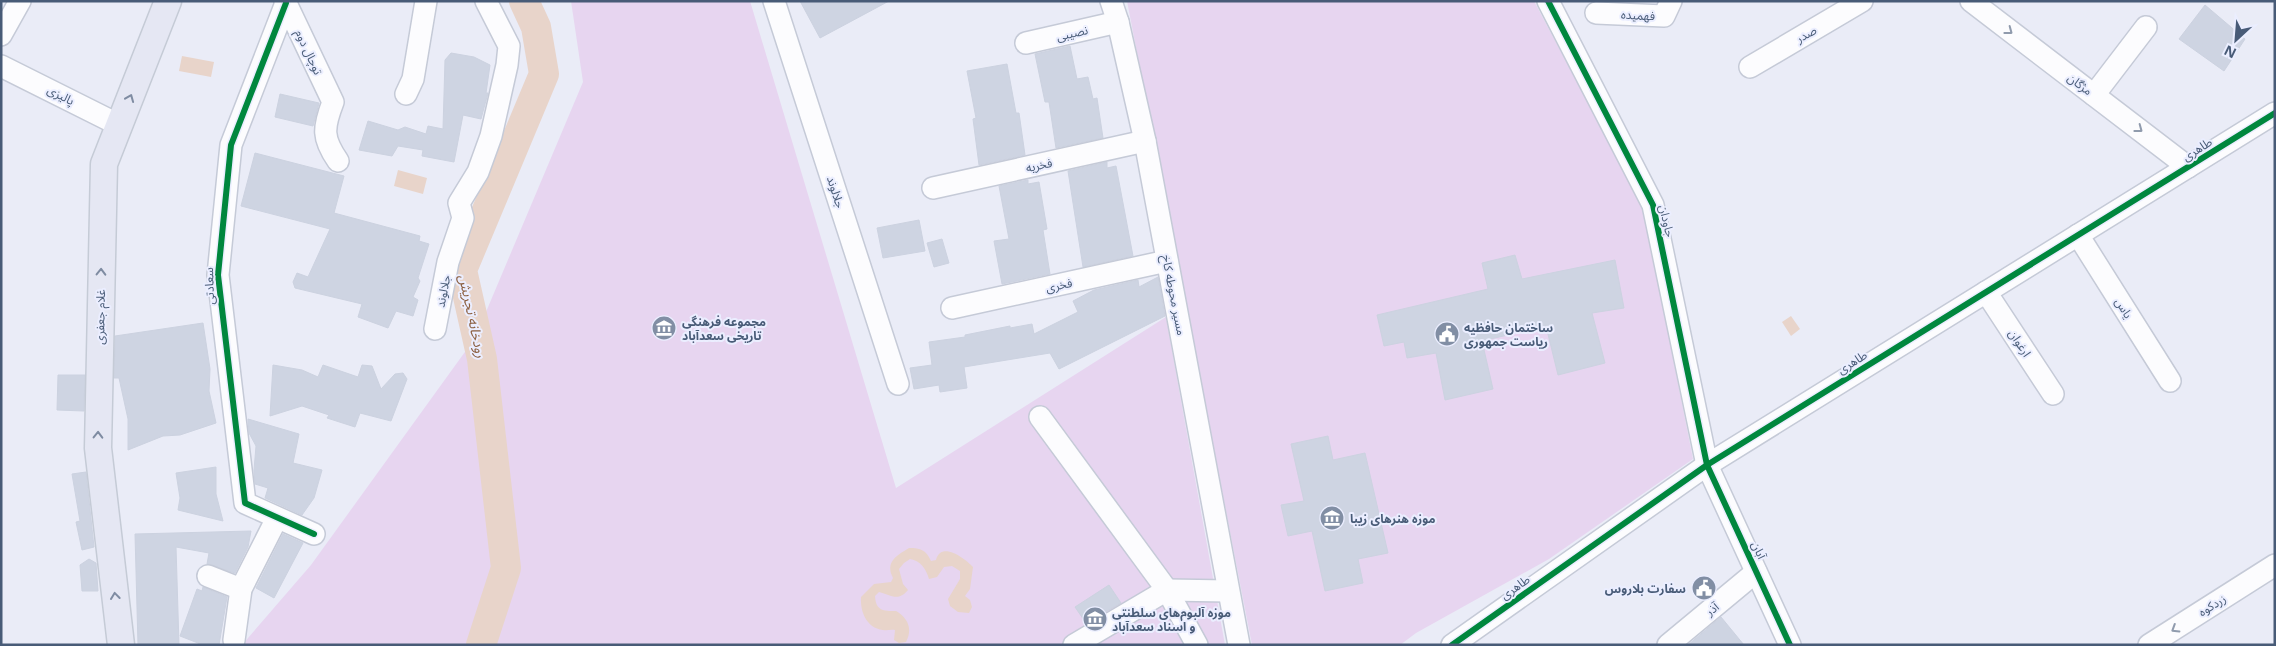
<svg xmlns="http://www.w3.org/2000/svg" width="2276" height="646" viewBox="0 0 2276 646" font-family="'Open Sans','Noto Sans Arabic',sans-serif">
  <rect width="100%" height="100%" fill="#eaecf7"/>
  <g fill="#e7d5f0">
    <path d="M571 1H750L896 488 1166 317 1225 645H242L311 565 475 338 583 82Z"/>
    <path d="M1127 1H1534L1643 207 1655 248 1663 308 1693 459 1549 559 1416 633 1400 645H1252Z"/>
  </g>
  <g fill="#e8d4ca">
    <path d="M182 56 214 62 211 77 179 71Z"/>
    <path d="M398 170 427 178 423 194 394 186Z"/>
    <path d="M1791 316 1800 329 1791 336 1782 322Z"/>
    <path d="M909 548C921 548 926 550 931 561L936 560C941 540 966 559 973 567L970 589 965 596 970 600 972 607 969 613 958 612 950 606 948 599 960 579V571L952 566 944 567 937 577 929 579C926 569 921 561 910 559L904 563 899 569 903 584 908 590C898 602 891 595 879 592L875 596C876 611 883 611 896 611 908 618 913 629 906 642L899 643 894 640 895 630C891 629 887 631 883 630 866 628 860 611 861 597L874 584 891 582 893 578C885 562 896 556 909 548Z"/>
  </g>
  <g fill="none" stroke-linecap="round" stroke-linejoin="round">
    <path stroke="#e8d4ca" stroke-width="30" d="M481 645 506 568 482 359 462 270 544 74 536 27 524 1"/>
  </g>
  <g fill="#ced4e2" stroke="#ccd2e0">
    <path d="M800 1H889L820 38Z"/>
    <path d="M2205 5 2245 39 2224 71 2179 39Z"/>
    <path d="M1070 46 1077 79 1088 77 1093 99 1097 98 1103 138 1056 148 1049 102H1045L1035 54Z"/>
    <path d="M451 53 474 57 490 65 486 93H488L481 119 463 115 454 162 422 156 423 150 398 146 392 156 359 150 368 121 398 130 405 127 426 134 428 126 443 129 445 60Z"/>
    <path d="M1007 64 1016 113H1019L1025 155 979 165 973 119 976 118 967 71Z"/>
    <path d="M280 94 319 103 313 126 275 117Z"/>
    <path d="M255 153 344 176 334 213 420 236 419 241 429 244 418 278 420 281 413 297 418 300 413 316 396 311 388 328 358 317 362 304 295 288 293 282 297 273 308 277 330 229 241 206Z"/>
    <path d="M1107 162V168L1116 166 1133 256 1083 267 1068 171Z"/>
    <path d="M1028 180V184L1039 182 1047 229 1043 230 1050 274 1002 284 994 241 1009 239 999 186Z"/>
    <path d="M919 220 925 251 883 258 877 228Z"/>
    <path d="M942 239 949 263 934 267 927 243Z"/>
    <path d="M1515 255 1522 279 1615 260 1624 308 1592 313 1605 363 1558 375 1546 326 1482 341 1493 389 1445 400 1436 353 1407 358 1404 342 1384 346 1377 315 1488 289 1482 263Z"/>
    <path d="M1158 277 1165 316 1059 369 1050 353 964 367 967 388 940 392 939 385 914 389 910 368 932 365 929 342 965 337V335L1010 326V328L1032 324 1034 334 1078 312 1073 301 1094 290 1138 280 1139 287Z"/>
    <path d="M203 323 210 369 209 391 216 423 180 435 163 436 128 450V419L119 378H114L115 336Z"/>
    <path d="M273 365 302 370 318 377 323 365 358 377 362 365 372 366 381 389 395 374 403 373 407 379 391 421 360 413 355 427 327 418 329 415 302 406 270 416Z"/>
    <path d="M58 375H85L84 411 57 410Z"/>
    <path d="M248 419 299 434 293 463 322 470 314 498 302 515 265 498 268 488 255 484 254 470 256 446 249 433Z"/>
    <path d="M1328 436 1333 460 1365 453 1388 553 1358 559 1363 583 1325 591 1312 531 1288 536 1281 505 1304 501 1291 444Z"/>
    <path d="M216 467V494L223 521 178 510 180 498 176 473Z"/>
    <path d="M86 472 94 547 82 550 76 522 80 521 72 474Z"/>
    <path d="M251 531 248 547 235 573 207 564 209 553 176 547 179 645H138L135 534Z"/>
    <path d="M283 534 303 543 274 598 256 588Z"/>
    <path d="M89 559 96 563 98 591H82L80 565Z"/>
    <path d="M1109 585 1121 603 1086 623 1075 607Z"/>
    <path d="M203 587 227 597 219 645H203L180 636 197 589 202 591Z"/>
    <path d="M1721 617 1744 645H1688Z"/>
  </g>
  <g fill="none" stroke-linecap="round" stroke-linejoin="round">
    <defs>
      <g id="minor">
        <path d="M285 1 333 102C323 128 322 138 338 161"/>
        <path d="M774 1 898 384"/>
        <path d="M1111 1 1118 22 1145 141 1239 645"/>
        <path d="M1548 1 1653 205 1707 465 1790 645"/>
        <path d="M1971 1 2188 167"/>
        <path d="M286 3 231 145 218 275 245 503 314 534"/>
        <path d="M1596 13 1664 16 1671 1"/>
        <path d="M1 35 20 1"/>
        <path d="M1026 43 1118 22"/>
        <path d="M1 66 119 125"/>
        <path d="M1750 67 1862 1"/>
        <path d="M406 94 413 79 426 1"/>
        <path d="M2094 95 2146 27"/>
        <path d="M933 188 1145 141"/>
        <path d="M2078 235 2170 381"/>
        <path d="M1986 292 2053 394"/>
        <path d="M952 308 1167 261"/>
        <path d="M435 329 448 262 463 218 459 203 478 172 491 136 507 65 509 46 486 1"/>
        <path d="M1040 417 1167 590 1197 645"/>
        <path d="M208 576 241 589"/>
        <path d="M234 640 241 589 277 518"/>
        <path d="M1074 645 1167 590 1228 591"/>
        <path d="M1452 645 1707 465 2275 113"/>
        <path d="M1668 645 1756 572"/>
        <path d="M2149 645 2275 565"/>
      </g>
      <path id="major" d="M121 645 98 448 104 164 168 1"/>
    </defs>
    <use href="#minor" stroke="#c5cad7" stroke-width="24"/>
    <use href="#major" stroke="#c5cbd6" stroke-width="29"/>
    <use href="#minor" stroke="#fcfcfe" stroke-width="21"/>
    <use href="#major" stroke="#e5e7f3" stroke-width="26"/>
    <defs>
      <g id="cycleway">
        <path d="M1548 1 1653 205 1707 465 1790 645"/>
        <path d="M286 3 231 145 218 275 245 503 314 534"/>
        <path d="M1452 645 1707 465 2275 113"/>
      </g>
    </defs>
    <use href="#cycleway" stroke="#ebeeff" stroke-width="9"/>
    <use href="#cycleway" stroke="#00873e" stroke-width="6"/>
  </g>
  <defs><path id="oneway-chevron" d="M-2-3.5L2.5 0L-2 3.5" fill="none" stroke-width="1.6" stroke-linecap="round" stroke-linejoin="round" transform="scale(1.25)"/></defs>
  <g stroke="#909bad">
    <use href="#oneway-chevron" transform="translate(2009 31) rotate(37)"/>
    <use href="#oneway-chevron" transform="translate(2139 129) rotate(37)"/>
    <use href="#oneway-chevron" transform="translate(2175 629) rotate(148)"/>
  </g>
  <g stroke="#7f8ca2">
    <use href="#oneway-chevron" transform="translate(130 98) rotate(-68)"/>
    <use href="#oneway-chevron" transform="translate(101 272) rotate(-89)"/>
    <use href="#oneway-chevron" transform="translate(98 435) rotate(-89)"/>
    <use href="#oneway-chevron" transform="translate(115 596) rotate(-97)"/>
  </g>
  <defs>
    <symbol id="museum-disc" viewBox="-11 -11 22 22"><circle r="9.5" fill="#818ea4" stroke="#ebeeff"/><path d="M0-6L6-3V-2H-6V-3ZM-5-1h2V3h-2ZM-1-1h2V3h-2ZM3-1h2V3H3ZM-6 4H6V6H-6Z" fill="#fff"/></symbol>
    <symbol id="civic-disc" viewBox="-11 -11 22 22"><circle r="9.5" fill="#818ea4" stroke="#ebeeff"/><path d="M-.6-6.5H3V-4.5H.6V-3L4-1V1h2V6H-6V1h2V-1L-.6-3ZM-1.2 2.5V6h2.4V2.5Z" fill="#fff"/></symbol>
  </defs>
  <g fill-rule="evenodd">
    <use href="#museum-disc" x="650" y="314" width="28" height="28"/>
    <use href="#civic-disc" x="1433" y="320" width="28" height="28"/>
    <use href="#museum-disc" x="1318" y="504" width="28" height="28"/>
    <use href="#civic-disc" x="1690" y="574" width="28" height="28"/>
    <use href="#museum-disc" x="1081" y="605" width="28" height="28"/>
  </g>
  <g text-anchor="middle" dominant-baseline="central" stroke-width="4" stroke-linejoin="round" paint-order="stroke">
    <g font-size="12" fill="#485b77" stroke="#ebeeff">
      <text transform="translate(1638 15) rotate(3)">فهمیده</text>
      <text transform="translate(1072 33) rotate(-13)">نصیبی</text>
      <text transform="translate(1806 34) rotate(-30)">صدر</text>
      <text transform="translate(309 52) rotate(65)">توچال دوم</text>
      <text transform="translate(2080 84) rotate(37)">مژگان</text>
      <text transform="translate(61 95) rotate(27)">پالیزی</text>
      <text transform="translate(2197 149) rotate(-32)">طاهری</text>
      <text transform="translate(1039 165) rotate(-12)">فخریه</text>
      <text transform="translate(836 192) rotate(72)">جلالوند</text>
      <text transform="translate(1667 221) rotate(77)">جاودان</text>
      <text transform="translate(1059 285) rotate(-12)">فخری</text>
      <text transform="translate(209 286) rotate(-92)">سعادتی</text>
      <text transform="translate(443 291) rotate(-79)">جلالوند</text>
      <text transform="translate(1174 295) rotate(79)">مسیر محوطه کاخ</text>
      <text transform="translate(2124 308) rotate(58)">یاس</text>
      <text transform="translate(100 317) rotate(-89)">غلام جعفری</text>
      <text transform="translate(2020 343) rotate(57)">ارغوان</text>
      <text transform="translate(1852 362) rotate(-32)">طاهری</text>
      <text transform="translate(1759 550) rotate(65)">آبان</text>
      <text transform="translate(1515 587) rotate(-35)">طاهری</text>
      <text transform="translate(2212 605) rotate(-32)">زردکوه</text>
      <text transform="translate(1712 609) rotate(-39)">آذر</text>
    </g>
    <g font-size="12" font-weight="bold" fill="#485b77" stroke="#ebeeff" text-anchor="start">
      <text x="682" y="321">مجموعه فرهنگی<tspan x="682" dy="14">تاریخی سعدآباد</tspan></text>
      <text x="1464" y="327">ساختمان حافظیه<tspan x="1464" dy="14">ریاست جمهوری</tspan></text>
      <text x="1350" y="518">موزه هنرهای زیبا</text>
      <text x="1686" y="588" text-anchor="end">سفارت بلاروس</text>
      <text x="1112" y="612">موزه آلبوم‌های سلطنتی<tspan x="1112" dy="14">و اسناد سعدآباد</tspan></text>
    </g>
    <g font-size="14" font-style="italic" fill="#8b5f41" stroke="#ebeeff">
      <text transform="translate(473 316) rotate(78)">رودخانه تجریش</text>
    </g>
  </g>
  <rect width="2276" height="646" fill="none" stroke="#485b77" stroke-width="5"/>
  <g transform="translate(2236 40) rotate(206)" stroke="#ebeeff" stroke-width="4" paint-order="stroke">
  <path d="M0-4L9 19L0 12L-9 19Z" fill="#485b77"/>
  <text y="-8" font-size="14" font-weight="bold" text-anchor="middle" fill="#485b77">N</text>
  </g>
</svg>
